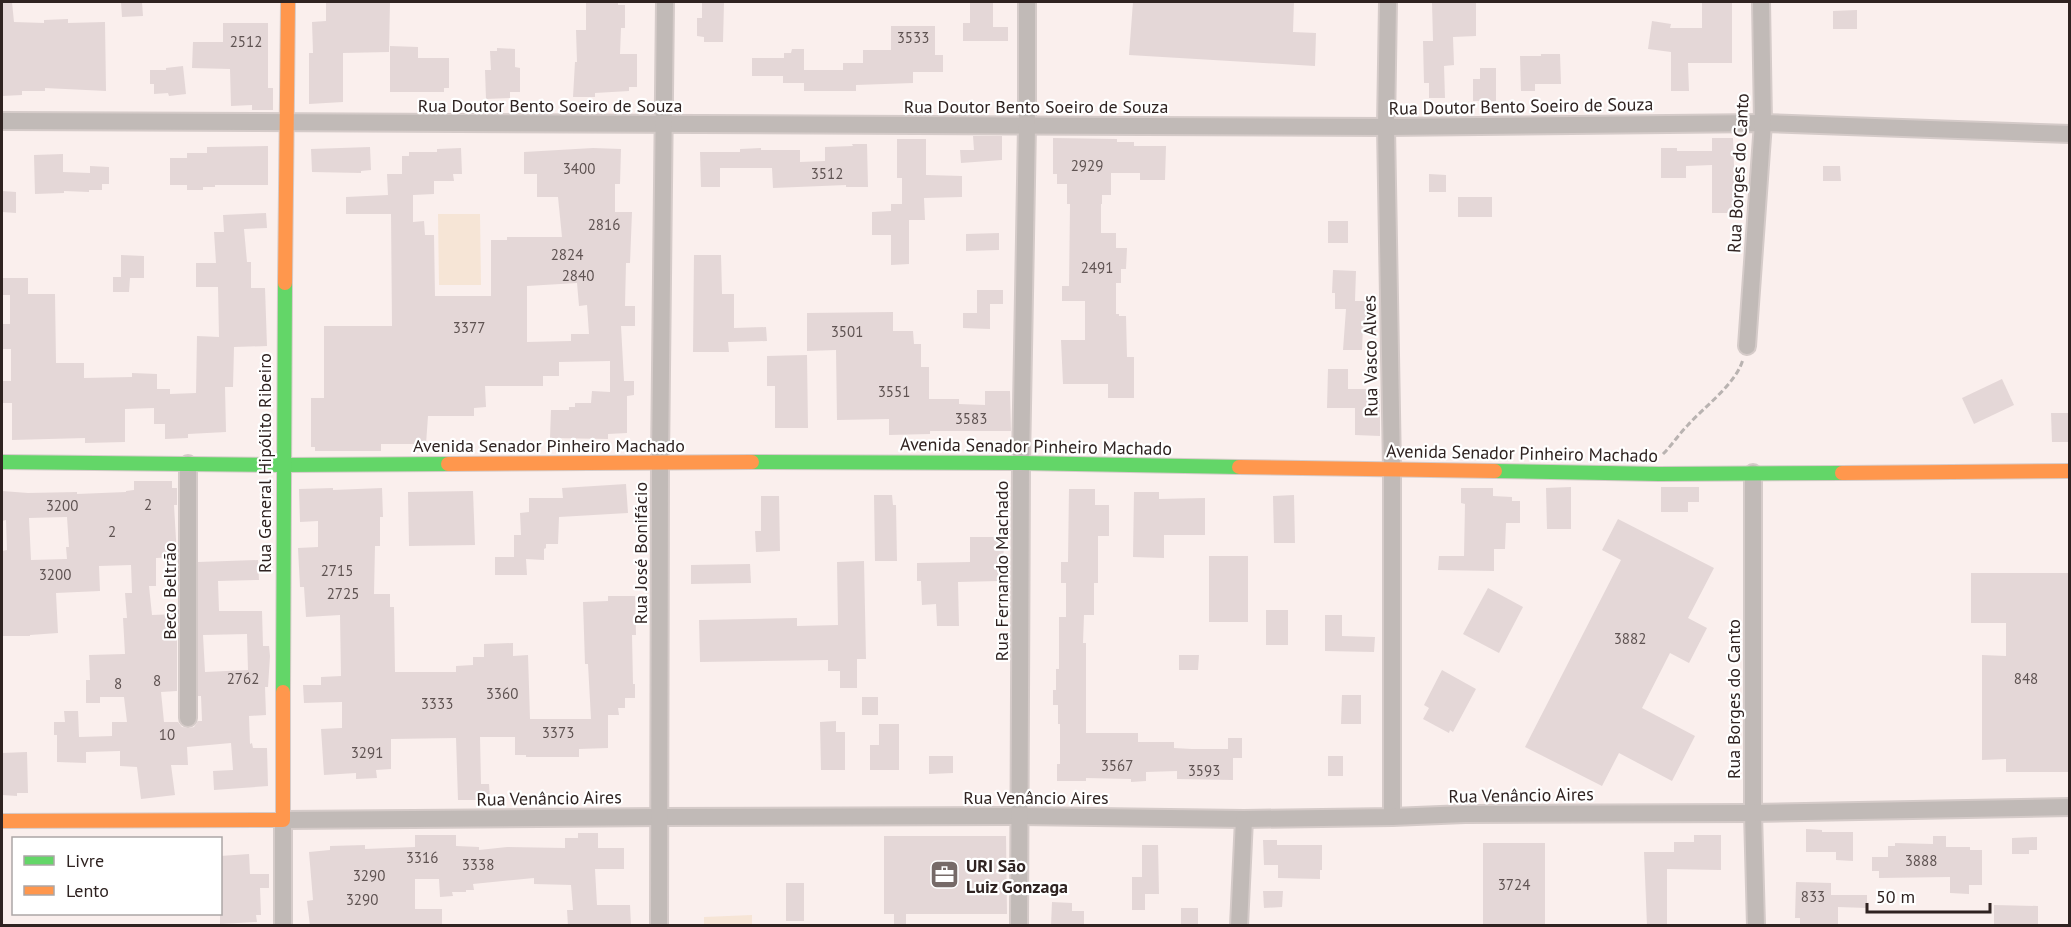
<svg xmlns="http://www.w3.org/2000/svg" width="2071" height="927" viewBox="0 0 2071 927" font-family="'PT Sans',sans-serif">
  <rect width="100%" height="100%" fill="#faefed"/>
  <g fill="#f6e5d6">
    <path d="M438 214H480L481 285H439Z"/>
    <path d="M752 915V925H704V917Z"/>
  </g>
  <g fill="#e4d7d7" fill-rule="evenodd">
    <path d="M2 2H12L14 22 44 23V20L68 19V23L105 22 106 91 45 88V91H22V95L2 96Z"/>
    <path d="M121 2H142L143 16 122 17Z"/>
    <path d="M326 2H390L389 52 343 53V102L309 104V53H313L312 22 326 21Z"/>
    <path d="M618 2V5H625V28H621L620 54H637V87H629V91L595 93V97H573L575 62H577L576 30H586V3Z"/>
    <path d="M702 2H724L723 42H704V37L697 36V18H702Z"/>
    <path d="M970 2H993V27H1008V41H963V23H970Z"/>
    <path d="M1133 2H1294L1293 32 1316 33 1315 66 1129 55Z"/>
    <path d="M1432 2H1476V36L1453 37 1454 65 1444 66 1445 98H1429V83H1424L1423 41H1433Z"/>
    <path d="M1702 2H1732V63H1688L1689 91H1671V52L1648 49 1652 21 1671 24 1670 28H1702Z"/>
    <path d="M1857 10V29H1833V11Z"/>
    <path d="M223 23H268V88H273V110H252V105L231 106 230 69 192 68 193 42H223Z"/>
    <path d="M891 26H935V55H943V72H913V83L856 85V91H804V83H783V76H752V58H784V53H791L792 49H804V70H843V63H863V50H891Z"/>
    <path d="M390 46 418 47V58H449V88H444V92H390Z"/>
    <path d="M497 48 515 49V67L520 68V92H510V98L486 99 485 70H491L490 51H497Z"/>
    <path d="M1541 54H1560L1561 84H1535V91H1521L1520 56H1541Z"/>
    <path d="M183 66 186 94 169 96 168 93 154 94V84H150V70H166V68Z"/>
    <path d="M1480 68H1496V101H1473V79H1480Z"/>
    <path d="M973 136H1002V160L961 163 960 150H974Z"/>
    <path d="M1053 138 1117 139V142H1134V146H1166L1165 180H1140V173H1111V195H1102V204H1101V233H1116V248H1127L1126 269H1121V283H1116V314H1119V316H1126L1127 357H1134V398H1108V384H1063L1061 340H1085V301H1062V286H1069L1070 204H1067V184H1057V174H1053Z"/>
    <path d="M1712 138H1733L1734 166H1738V213H1712V165L1686 166V178H1661V148H1677V151H1712Z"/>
    <path d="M897 139H926V175L962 176V197L924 198 925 220H909V264L891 265V235H872V212L891 211V204H902V178H897Z"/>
    <path d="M852 144H867L868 187H846V185L773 188 772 168H720V187H701L700 152H740V149L761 148V150H800V162L825 161V147L853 146Z"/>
    <path d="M268 146V185H215V187H203V190H187V185H170V158H187V153H207V147Z"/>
    <path d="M370 147 371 170 361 171V173L312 172 311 149Z"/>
    <path d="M461 148 462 174H453L454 181H434V194L413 195V222L424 221 425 235H434L435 296H491V240H507V237H562L558 197H537V174H524V152L593 148 621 149 620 184H615V212H632L630 263H626L625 306H635V326H621L624 381H634V395L627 396V433L608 434V439L550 438 551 410H569V407H575V403H591L592 391 610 392V361L559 362V376H543V386H485L486 407 474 408V416H428L426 444H381V451H315V447H311V398H324V326H392L391 214H346V197L388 195 387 174H402V156H409V152H437V149ZM577 283 579 306 587 305 589 334H571V341L527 342V286Z"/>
    <path d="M63 154V172L90 173V166L109 167V184H102V190H89V192L64 191V193L35 194 34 155Z"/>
    <path d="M1823 166H1840L1841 181H1823Z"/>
    <path d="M1429 174 1446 175V192H1429Z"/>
    <path d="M2 191 16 192V213L2 212Z"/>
    <rect x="1458" y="197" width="34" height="20"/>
    <path d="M266 213 267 228 244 229 247 262H251V288H265L267 346 234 347 233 387H225L226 432 188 434V438L165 439V424H154V408L125 409V442L85 443V438L12 440V403H2V381H11V349H2V324H10V295H2V278H28V294H55L56 363H84V378L132 377V373L157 374V389H170V394L196 393 197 336 219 337 218 287H196V263H216L214 232H224L223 215Z"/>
    <rect x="1328" y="221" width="20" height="22"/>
    <path d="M999 233V250L966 251V234Z"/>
    <path d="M121 255 144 256V278H130L129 292H113V277H121Z"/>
    <path d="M694 255H721L722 294H734V328L766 327 767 341 728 342 729 352H693Z"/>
    <path d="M1333 270 1356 271 1355 301H1373V327H1363L1362 350H1343L1346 309H1335V293H1332Z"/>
    <path d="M977 290H1003V304H990V329L963 328V313H977Z"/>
    <path d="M893 312V331H913L914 344H921V367H929V399H959V404L985 405V391H1010L1011 431H930V434L889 435V419L837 420 836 350 807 351V313Z"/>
    <path d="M807 355 808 428H775V386H767V356Z"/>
    <path d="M1328 369H1348V389H1380V436L1355 435V408H1327Z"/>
    <path d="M2002 379 2014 405 1974 424 1962 398Z"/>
    <path d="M2051 413H2070V442H2052Z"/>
    <path d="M134 481H172V488H177V505H174L177 557 156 558V586H149L152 615 177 614V691L161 692 164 722H178L182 727 189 728 194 727 198 721H202L201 696H198V562L258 560 259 580 218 581 219 611H262L263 646H269L270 656 268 687H265L266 715 249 716 250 744 252 743 253 748H267L268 786 214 790 213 771 233 770 231 743 187 747 188 765H171L175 795 141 799 137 767 120 766V751L86 752V763L57 762V735H54V722H65L64 711H78L79 737 112 736V722H127L124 697H100V703H86V680H90L89 655 125 654 123 618H127L125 593H132L131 565 99 566 100 591 56 593 58 633 30 635V636H2V551L7 550 6 520 2 521V491L28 493 77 492V494L126 492V491L134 490ZM67 517 69 547H66L67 559 31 560 29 518ZM247 634 248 670 205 672 203 635Z"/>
    <path d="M626 484 628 513 559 517 558 544H546V548L544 549V560L526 559 527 575H495V557H514V535H521L520 513 529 512V498H563L562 488Z"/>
    <path d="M1571 487V529H1547L1546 488Z"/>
    <path d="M1661 487H1699V502H1688V512H1661Z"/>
    <path d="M333 488V490L382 488 383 517H380V546H375L374 594H390V607H394L395 672H456V666L473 665V657H484V644L513 643V656L528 655 530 719H591L588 664H585L583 602 608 601V596H635L636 635H632L633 684H635V698H625V708H618L619 715H608V748L579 749V757H526V755H515V737H480L481 784H489L490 800H458L456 738 391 739V769L376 770 377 778 356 779V773L324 775 321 729 342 728V702L304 703 303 685H321V677L341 676 340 615 306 617 304 587H300L298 548 318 547V521L300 522 299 489Z"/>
    <path d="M1461 488H1493V496L1512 497V501H1520V523H1506L1505 549H1494V571L1438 570 1439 556H1464L1465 504 1461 503Z"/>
    <path d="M1069 489H1095V505H1109V536H1098V583H1094V615H1084L1083 643H1086V733H1138V742H1174V748L1192 749H1228V738H1242V758H1233V780L1177 779V771L1146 772V781L1131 782V779L1086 778V781H1057V764H1060V724H1058V705H1053V690H1056V669H1059V617H1066V583H1061V562H1068Z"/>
    <path d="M473 491 475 545 409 546 408 492Z"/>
    <path d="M1134 492H1159V499L1205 498V535H1164V558L1133 557Z"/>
    <path d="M874 495H892L893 505H896L897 561H875Z"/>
    <path d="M1294 495 1295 543H1274L1273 496Z"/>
    <path d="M761 496H779L780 551 756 552 755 531H761Z"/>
    <path d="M1618 519 1714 568 1688 618 1707 628 1689 663 1670 653 1642 708 1695 736 1672 781 1619 753 1602 786 1525 747 1621 560 1602 550Z"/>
    <path d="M970 537H1004L1003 575H999V581L958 582 959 626H937L936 604 922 605 921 581H917V563L970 562Z"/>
    <rect x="1209" y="556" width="39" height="66"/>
    <path d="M864 561 866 659H857V688H840V671H828V660L700 662 699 620 797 618V626L838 625 837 562Z"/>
    <path d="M750 564 751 583 691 584V565Z"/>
    <path d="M1971 573H2070V772H2006V759L1982 760V655L2006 656V623H1971Z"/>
    <path d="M1488 588 1523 607 1499 653 1463 634Z"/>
    <rect x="1266" y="610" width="22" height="35"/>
    <path d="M1325 615H1342V636L1375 637 1374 652 1325 651Z"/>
    <path d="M1179 655H1199L1198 670H1179Z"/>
    <path d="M1442 670 1476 689 1453 732 1450 730 1449 733 1423 719 1429 708 1424 705Z"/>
    <path d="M1342 695H1361V724H1341Z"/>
    <rect x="862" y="697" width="16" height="18"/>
    <path d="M836 721V732H845V770H821L820 722Z"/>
    <path d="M879 724H899V770H870V745H879Z"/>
    <path d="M27 752 28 793H17V796L2 795V753Z"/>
    <path d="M929 756H953V773L929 774Z"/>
    <rect x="1328" y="756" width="15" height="20"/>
    <path d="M1806 829 1822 830V832H1853V861L1836 860V852H1806Z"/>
    <path d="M578 833H598V848H624V869H595L597 905H630L631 926H568L567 910H573L571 885 534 884V878L473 884 474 890H466V892H452L453 896 440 897 439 879H415V909H442V926H310L307 901 313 900 309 852 330 850V846L365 845V849L415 847V835H456V846L479 847V850L507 847 565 848V838H578Z"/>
    <path d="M1694 835H1721V870L1667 869V926H1647L1644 852H1674V842H1694Z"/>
    <path d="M884 836H1006L1007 914H906V926H894V914H884Z"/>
    <path d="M1933 836H1946V847H1970V850H1982V885H1969V894L1950 893V877L1879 878V871H1872V857H1888V846H1895V843L1933 844Z"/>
    <path d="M2037 837V850H2029V854H2012V838Z"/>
    <path d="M1263 840H1277V845H1322V870H1320V879L1278 878V865H1264Z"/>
    <rect x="1483" y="843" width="62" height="83"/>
    <path d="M1142 845H1158L1159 894H1145V910H1132V877H1142Z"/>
    <path d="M249 854 250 874H269V888H260L261 915H256L257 922 220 924V856Z"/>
    <path d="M1796 882 1831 883V895H1867V908L1838 907V926H1800V918H1795Z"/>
    <rect x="786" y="883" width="18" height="38"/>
    <path d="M1263 891H1283L1282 907 1264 908Z"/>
    <path d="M1052 902 1072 903V911H1084V926H1051Z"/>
    <path d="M1994 905 2038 906V926H1994Z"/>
    <rect x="1181" y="908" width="17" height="17"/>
  </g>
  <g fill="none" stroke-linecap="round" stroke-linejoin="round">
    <defs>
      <g id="street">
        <path d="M1388 2 1386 127 1392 469V817"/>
        <path d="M2 121 1386 127 1763 123 2070 134"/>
        <path d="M1747 346 1763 123 1761 2"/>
        <path d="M1753 473V813L1756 926"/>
        <path d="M188 718V464"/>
        <path d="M283 926V820L660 817 1020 816 1244 819 1392 817 1465 814 1753 813 2070 807"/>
        <path d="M659 926 660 462 665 2"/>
        <path d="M1019 926 1021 463 1027 125V2"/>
        <path d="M1239 926 1244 819"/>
      </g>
      <g id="fast">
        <path d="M2 462 283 465 448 464"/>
        <path d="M752 462 1021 463 1239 467"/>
        <path d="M1495 471 1659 474 1842 473"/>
        <path d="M283 692 285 283"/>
      </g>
      <g id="slow">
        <path d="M285 283 288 2"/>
        <path d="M448 464 752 462"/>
        <path d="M1239 467 1495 471"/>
        <path d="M1842 473 2070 471"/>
        <path d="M2 821 283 820V692"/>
      </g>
    </defs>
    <use href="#street" stroke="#d5cbc9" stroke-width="20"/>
    <use href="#fast" stroke="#d5cbc9" stroke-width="16"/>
    <use href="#slow" stroke="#d5cbc9" stroke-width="16"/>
    <path stroke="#b9b3b1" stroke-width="3" stroke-dasharray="6 3" stroke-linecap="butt" d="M1663 454C1672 445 1679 434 1688 425 1704 407 1737 383 1743 359"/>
    <use href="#street" stroke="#c1bab7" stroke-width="16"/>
    <use href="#fast" stroke="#63d668" stroke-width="14"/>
    <use href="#slow" stroke="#ff974d" stroke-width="14"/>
  </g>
  <defs>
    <symbol id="office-square" viewBox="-11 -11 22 22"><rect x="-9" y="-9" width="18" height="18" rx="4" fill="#766a68" stroke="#fff"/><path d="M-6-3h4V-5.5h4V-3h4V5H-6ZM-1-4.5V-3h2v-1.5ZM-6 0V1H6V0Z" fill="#fff"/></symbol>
  </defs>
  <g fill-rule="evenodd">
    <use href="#office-square" x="928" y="858" width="33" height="33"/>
  </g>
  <g text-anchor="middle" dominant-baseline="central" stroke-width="4.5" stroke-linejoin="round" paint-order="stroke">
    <g font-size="15" fill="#5f5352">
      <text x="913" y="37">3533</text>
      <text x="246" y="41">2512</text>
      <text x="1087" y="165">2929</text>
      <text x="579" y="168">3400</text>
      <text x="827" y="173">3512</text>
      <text x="604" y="224">2816</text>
      <text x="567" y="254">2824</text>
      <text x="1097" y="267">2491</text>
      <text x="578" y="275">2840</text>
      <text x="469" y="327">3377</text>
      <text x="847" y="331">3501</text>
      <text x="894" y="391">3551</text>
      <text x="971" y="418">3583</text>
      <text x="148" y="504">2</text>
      <text x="62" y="505">3200</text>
      <text x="112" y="531">2</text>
      <text x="337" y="570">2715</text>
      <text x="55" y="574">3200</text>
      <text x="343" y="593">2725</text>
      <text x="1630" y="638">3882</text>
      <text x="243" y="678">2762</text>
      <text x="2026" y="678">848</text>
      <text x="157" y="680">8</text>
      <text x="118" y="683">8</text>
      <text x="502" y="693">3360</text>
      <text x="437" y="703">3333</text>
      <text x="558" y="732">3373</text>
      <text x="167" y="734">10</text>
      <text x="367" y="752">3291</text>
      <text x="1117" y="765">3567</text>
      <text x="1204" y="770">3593</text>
      <text x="422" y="857">3316</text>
      <text x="1921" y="860">3888</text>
      <text x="478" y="864">3338</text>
      <text x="369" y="875">3290</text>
      <text x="1514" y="884">3724</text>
      <text x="1813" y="896">833</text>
      <text x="362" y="899">3290</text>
    </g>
    <g font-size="18" fill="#2f2321" stroke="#fff">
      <text x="550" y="105">Rua Doutor Bento Soeiro de Souza</text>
      <text x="1036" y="106">Rua Doutor Bento Soeiro de Souza</text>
      <text transform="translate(1521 106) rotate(-1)">Rua Doutor Bento Soeiro de Souza</text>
      <text transform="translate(1738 173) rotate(-87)">Rua Borges do Canto</text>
      <text transform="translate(1370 356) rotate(-91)">Rua Vasco Alves</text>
      <text x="549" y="445">Avenida Senador Pinheiro Machado</text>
      <text transform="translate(1036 446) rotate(1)">Avenida Senador Pinheiro Machado</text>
      <text transform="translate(1522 453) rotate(1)">Avenida Senador Pinheiro Machado</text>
      <text transform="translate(264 463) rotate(-90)">Rua General Hipólito Ribeiro</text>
      <text transform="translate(640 553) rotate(-90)">Rua José Bonifácio</text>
      <text transform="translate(1001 571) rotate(-90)">Rua Fernando Machado</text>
      <text transform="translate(169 591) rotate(-90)">Beco Beltrão</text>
      <text transform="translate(1733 699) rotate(-90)">Rua Borges do Canto</text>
      <text transform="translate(1521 795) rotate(-1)">Rua Venâncio Aires</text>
      <text x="1036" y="797">Rua Venâncio Aires</text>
      <text transform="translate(549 798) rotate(-1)">Rua Venâncio Aires</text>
    </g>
    <g font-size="18" font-weight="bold" fill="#2f2321" stroke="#fff" text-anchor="start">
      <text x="966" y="865">URI São<tspan x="966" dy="21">Luiz Gonzaga</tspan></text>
    </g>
  </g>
  <rect width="2071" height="927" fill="none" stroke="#2f2321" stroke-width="6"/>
  <rect x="12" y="837" width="210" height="78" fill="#ffffff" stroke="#aca7a6" stroke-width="1.5"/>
  <rect x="24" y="856" width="30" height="9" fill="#63d668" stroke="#aca7a6" stroke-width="1.5"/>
  <text x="66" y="867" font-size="18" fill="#2f2321">Livre</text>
  <rect x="24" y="886" width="30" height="9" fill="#ff974d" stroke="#aca7a6" stroke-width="1.5"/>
  <text x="66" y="897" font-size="18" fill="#2f2321">Lento</text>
  <path d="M1867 903v9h123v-9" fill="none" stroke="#2f2321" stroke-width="3"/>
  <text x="1876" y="903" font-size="18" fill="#2f2321" stroke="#ffffff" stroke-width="4.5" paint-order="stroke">50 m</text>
</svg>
